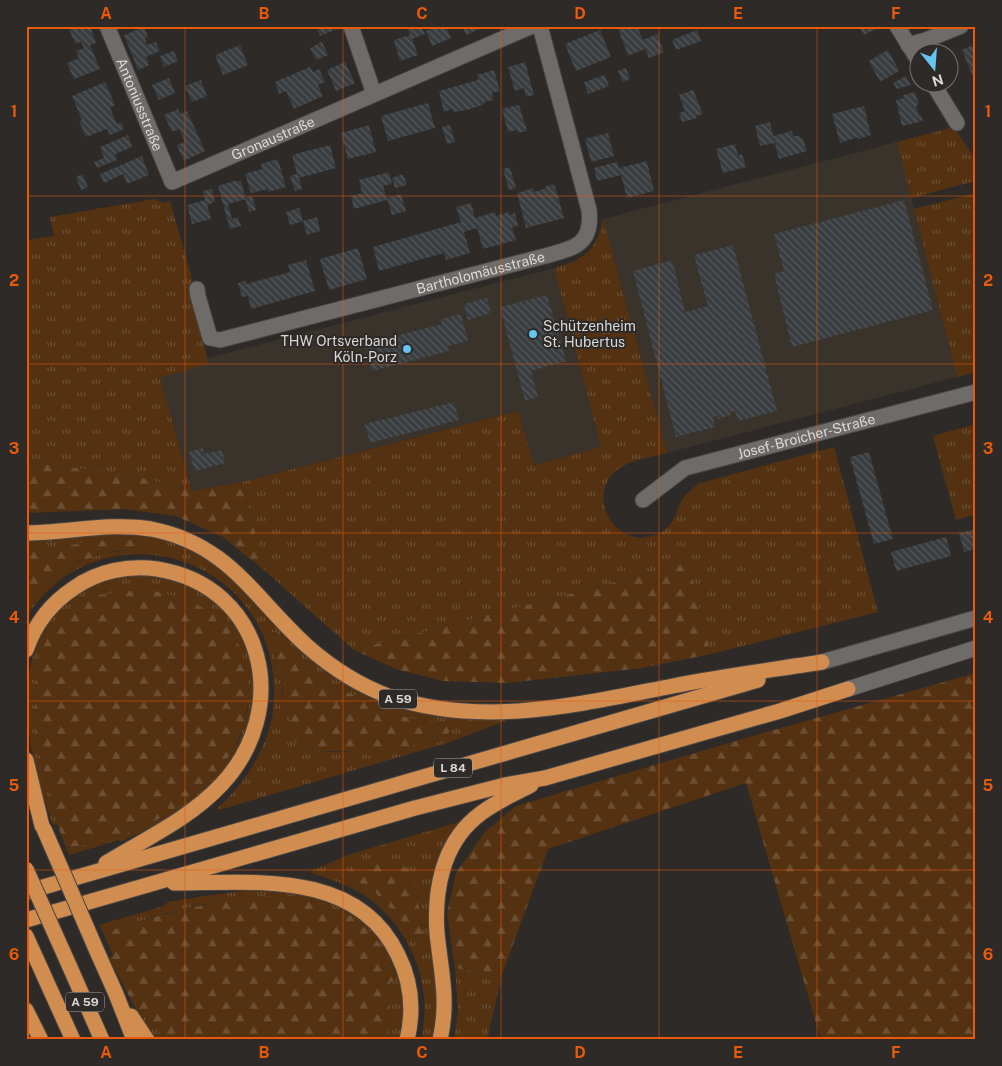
<svg xmlns="http://www.w3.org/2000/svg" width="1002" height="1066" viewBox="0 0 1002 1066" font-family="'Public Sans',sans-serif">
  <defs>
    <pattern id="grass-tufts" width="24" height="20" patternUnits="userSpaceOnUse" patternTransform="scale(1.25)"><rect width="24" height="20" fill="#543211"/><path d="M3 7l-1-3M5 7V3M7 7l1-3M15 17l-1-3M17 17v-4M19 17l1-3" fill="none" stroke="#6c4f33"/></pattern>
    <pattern id="forest-firs" width="22" height="20" patternUnits="userSpaceOnUse" patternTransform="scale(1.25)"><rect width="22" height="20" fill="#543211"/><path d="M5 1l3.5 6h-7zM16 11l3.5 6h-7z" fill="#6c4f33"/></pattern>
    <pattern id="building-back-hatch" width="6" height="6" patternUnits="userSpaceOnUse" patternTransform="scale(1.25)"><rect width="6" height="6" fill="#393d3f"/><path d="M-1 5l2 2M0 0l6 6M5-1l2 2" fill="none" stroke="#55585a"/></pattern>
  </defs>
  <rect width="100%" height="100%" fill="#2d2a28"/>
  <g fill="#3a332c">
    <path d="M897 142 957 377 667 453 603 219Z"/>
    <path d="M554 268 601 447 534 465 517 411 242 482 192 491 160 377 208 364V358Z"/>
  </g>
  <g fill="url(#grass-tufts)" fill-rule="evenodd">
    <path d="M954 127 976 161V181L911 198 897 142Z"/>
    <path d="M976 193V372L957 377 914 209Z"/>
    <path d="M155 199 163 203 170 201 193 283 190 292 209 364 160 378 192 491 134 475 26 462V240L54 236 50 217Z"/>
    <path d="M603 219 667 453C652 457 633 459 620 468 581 493 617 555 660 533 673 526 675 515 681 502 685 494 693 488 700 483L834 447 878 612 711 654 688 563 354 650 265 571 242 482 518 411 534 465 601 447 554 268C575 262 591 256 599 234 601 229 601 223 603 219Z"/>
    <path d="M976 424V514L956 520 933 436Z"/>
    <path d="M101 533 142 534 168 540 193 550 221 568 335 676 504 718 506 719 505 721 450 742 219 810 218 808C248 780 273 740 274 699 279 606 197 537 107 558 73 566 44 589 26 618 26 596 56 584 70 570 73 567 74 564 78 562 94 554 114 551 131 550L134 538 95 541 34 551 26 550V540ZM273 632H278L318 675 334 686 386 711 412 719 450 723 447 734 424 740 406 749 335 752 319 751 296 742 295 730 281 692 289 677 285 673 277 671 275 647 271 637Z"/>
    <path d="M128 575H156L183 582 220 606 240 632 249 652 255 682 253 714 234 757 209 788 168 819 120 842 119 840 69 855 66 848 84 845 130 832 197 793 217 772 239 740 249 707 99 595 79 604 62 620 36 694 33 721 40 756 55 809 57 824 53 825C23 741 0 633 95 584 105 579 118 577 128 575Z"/>
    <path d="M459 822 460 824 437 863 431 889 430 902C434 949 441 994 433 1040H421C434 986 411 926 364 895 348 885 330 879 311 873V871L348 855ZM415 879 423 937 421 939 410 936 395 913 371 888Z"/>
    <path d="M253 890 294 892 343 906 374 930 396 963 405 1005 400 1040H386L389 1032 390 1010 387 989 395 976 392 965 371 933 338 909 317 903 291 899 269 896 205 904 163 914 103 933 99 925 164 906 168 902 210 895Z"/>
    <path d="M455 968 502 975 487 1040H454L458 1010Z"/>
    <path d="M144 1012 155 1028 168 1040H154L139 1015Z"/>
  </g>
  <g fill="url(#forest-firs)">
    <path d="M26 462 134 475 192 491 242 482 265 571 223 537 176 516 125 509 26 513Z"/>
    <path d="M134 538 147 541 146 546 131 550 114 551 76 562 69 571 54 582 35 599 26 612V550L34 551 95 541Z"/>
    <path d="M688 563 711 654 642 668 508 683 443 681 396 669 354 650Z"/>
    <path d="M146 589C173 595 198 601 219 619 233 631 241 647 245 664 257 716 236 758 197 792 161 824 113 841 66 848L57 824 55 809 40 756 33 721 36 694 35 666 48 637 62 620 79 604 99 595Z"/>
    <path d="M273 632H278L318 675 334 686 386 711 412 719 451 723 452 730 447 734 424 740 406 749 393 752 319 751 296 742 291 736 295 730C289 714 274 690 289 677L285 673 279 675C274 663 275 649 271 637Z"/>
    <path d="M976 673V1040H821L746 783 548 849 502 975 455 968 447 913 456 873 485 832 516 806 749 737Z"/>
    <path d="M390 859 400 861 415 879 423 937 416 941 410 936 395 913 371 888 350 878 348 873C358 864 377 860 390 859Z"/>
    <path d="M269 896C291 899 317 900 338 909 364 921 388 948 395 976L387 989 390 1010 389 1032 386 1040H168L155 1028 144 1013 139 1015 109 958 113 955 103 933C159 915 210 900 269 896Z"/>
  </g>
  <g fill="url(#building-back-hatch)">
    <path d="M68 26H90L96 43 90 45 100 69 74 79 67 63 79 58 76 51 84 48 81 42 75 44Z"/>
    <path d="M316 26H339L340 28 320 36Z"/>
    <path d="M422 26 425 34 412 39 418 55 400 61 394 40 410 35 407 27Z"/>
    <path d="M438 26H446L451 38 432 46 426 31Z"/>
    <path d="M462 26H486L466 35Z"/>
    <path d="M617 26H637L643 40 657 34 664 52 649 58 645 49 628 56Z"/>
    <path d="M859 26H874L876 29 864 35Z"/>
    <path d="M144 27 148 37 145 38 147 45 156 42 160 51 146 57 149 65 138 70 124 35Z"/>
    <path d="M600 30 611 57 576 71 565 44Z"/>
    <path d="M697 30 701 41 676 50 672 40Z"/>
    <path d="M322 42 328 55 316 60 310 48Z"/>
    <path d="M976 44V84L962 50Z"/>
    <path d="M240 45 248 65 223 75 215 55Z"/>
    <path d="M888 50 899 71 880 82 869 61Z"/>
    <path d="M174 51 178 61 164 67 160 56Z"/>
    <path d="M345 62 355 83 336 91 327 70Z"/>
    <path d="M525 62 534 95 526 97 524 88 515 91 508 67Z"/>
    <path d="M310 67 313 72 319 69 325 82 318 85 323 96 294 109 286 91 279 94 275 82Z"/>
    <path d="M626 68 630 79 623 82 618 71Z"/>
    <path d="M494 70 500 91 492 93 493 100 484 102 485 104 467 110 454 112 453 109 444 112 439 91 478 80 477 75Z"/>
    <path d="M605 75 609 86 588 94 584 82Z"/>
    <path d="M906 76 911 85 897 89 893 83Z"/>
    <path d="M169 78 175 93 159 100 152 85Z"/>
    <path d="M201 80 207 96 192 102 185 86Z"/>
    <path d="M105 82 115 105 110 108 117 124 121 122 124 129 110 135 107 129 86 137 79 121 82 120 72 96Z"/>
    <path d="M693 90 703 114 696 116 697 118 682 122 679 113 685 111 679 95Z"/>
    <path d="M915 92 919 105 916 106 919 116H921L923 121 902 126 896 100 904 98 903 95Z"/>
    <path d="M428 103 435 128 388 141 381 116Z"/>
    <path d="M519 105 527 131 518 133 517 130 508 132 502 109Z"/>
    <path d="M864 106 871 135 858 139V137L840 143 832 114Z"/>
    <path d="M178 109 180 114 187 111 205 151 184 161 177 145 185 142 179 129 172 132 164 115Z"/>
    <path d="M770 122 773 136 792 131 793 136H799L803 139 807 151 779 159 775 143 760 146 755 126Z"/>
    <path d="M369 125 376 152 348 159 341 133Z"/>
    <path d="M450 125 455 142 447 144 442 127Z"/>
    <path d="M608 133 614 156 591 162 585 139Z"/>
    <path d="M128 135 132 147 115 154 117 160 97 168 94 162 104 158 100 147Z"/>
    <path d="M735 144 738 155 742 154 746 167 723 173 716 149Z"/>
    <path d="M330 145 336 168 299 178 302 189 295 191 290 176 297 174 292 155Z"/>
    <path d="M142 156 149 175 127 184 123 174 104 183 100 174Z"/>
    <path d="M278 159 286 187 268 192V189L251 193 245 174 262 169 261 164Z"/>
    <path d="M647 161 654 191 627 198 621 175 597 181 594 168 617 162 619 168Z"/>
    <path d="M510 167 516 188 509 190 503 169Z"/>
    <path d="M389 172 392 184 383 186 387 200 354 209 351 196 362 193 359 180Z"/>
    <path d="M82 174 88 187 81 190 76 177Z"/>
    <path d="M403 174 407 185 395 188 392 178Z"/>
    <path d="M234 181H241L246 199 228 204 232 219 238 217 241 226 230 229 218 186Z"/>
    <path d="M552 185 555 186 564 218 526 228 517 193 533 188 534 192 545 189 546 186Z"/>
    <path d="M212 189 215 202 207 205 211 219 192 224 187 205 205 200 203 191Z"/>
    <path d="M401 194 406 211 392 215 387 198Z"/>
    <path d="M252 196 256 210 249 212 245 198Z"/>
    <path d="M904 200 933 310 792 347 774 274 784 271 774 234Z"/>
    <path d="M471 203 475 218 495 212 496 216 508 212 509 215 515 213 518 226 512 227 516 240 483 249 477 228 464 232 470 253 446 260 444 253 379 271 373 247 461 222 456 207Z"/>
    <path d="M299 208 303 221 290 225 286 212Z"/>
    <path d="M317 217 320 231 307 235 303 221Z"/>
    <path d="M733 245 777 411 738 421 735 411 731 412V415L718 419 717 416 713 417 715 427 676 437 633 271 672 260 685 312 708 306 694 255Z"/>
    <path d="M358 248 367 279 329 290 320 259Z"/>
    <path d="M306 260 315 291 251 309 248 296 242 297 238 283 245 281 246 284 290 272 288 265Z"/>
    <path d="M547 295 566 361 531 371 538 397 525 401 500 307Z"/>
    <path d="M487 298 491 313 468 320 464 304Z"/>
    <path d="M461 314 468 341 448 346 449 351 372 371 365 344 442 324 441 319Z"/>
    <path d="M454 402 459 420 370 443 365 424Z"/>
    <path d="M203 448 204 454 222 450 225 463 195 471 189 452Z"/>
    <path d="M869 452 893 539 874 544 850 457Z"/>
    <path d="M976 529V549L964 552 959 533Z"/>
    <path d="M946 537 951 556 896 571 891 552Z"/>
  </g>
  <g fill="none" stroke-linecap="round" stroke-linejoin="round">
    <defs>
      <g id="street">
        <path id="s1" d="M107 26 172 182 532 26"/>
        <path d="M351 26 374 94"/>
        <path d="M897 26 920 63"/>
        <path d="M908 45 926 40 961 26"/>
        <path d="M932 82 957 123"/>
        <path id="s2" d="M197 289 198 296 210 338 220 340 545 256C574 248 593 245 589 210L540 26"/>
        <path id="s3" d="M643 500 685 468 976 392"/>
      </g>
      <g id="secondary">
        <path d="M822 662 976 618"/>
        <path d="M848 689 976 648"/>
      </g>
      <g id="highway">
        <path d="M26 533C68 533 109 522 151 529 229 544 254 598 307 646 332 668 360 686 391 697 484 728 580 704 673 686 722 676 772 670 822 662"/>
        <path d="M26 650C35 624 51 603 74 588 98 571 128 565 157 569 265 586 293 709 221 785 189 819 145 839 106 863"/>
        <path d="M26 760 42 826"/>
        <path d="M174 883C252 883 357 869 398 955 411 981 414 1011 407 1040"/>
        <path d="M26 892 758 680"/>
        <path d="M26 920 415 808 505 785 545 778 780 711 848 689"/>
        <path d="M26 936 73 1040"/>
        <path d="M99 956 116 994 134 1040"/>
        <path d="M69 965 102 1040"/>
        <path d="M26 1010 41 1040"/>
        <path d="M131 1016 147 1040"/>
        <path d="M440 1040C449 1000 441 972 437 933 434 892 442 846 475 818 491 804 512 795 531 785"/>
      </g>
    </defs>
    <use href="#street" stroke="#484645" stroke-width="17"/>
    <use href="#secondary" stroke="#484645" stroke-width="17"/>
    <use href="#highway" stroke="#484645" stroke-width="17"/>
    <use href="#street" stroke="#6f6b69" stroke-width="15"/>
    <use href="#secondary" stroke="#6f6b69" stroke-width="15"/>
    <use href="#highway" stroke="#d18d50" stroke-width="15"/>
    <defs>
      <g id="highway-bridge">
        <path d="M44 829 99 956"/>
        <path d="M26 869 69 965"/>
      </g>
    </defs>
    <use href="#highway-bridge" stroke="#484645" stroke-width="17" stroke-linecap="butt"/>
    <use href="#highway-bridge" stroke="#d18d50" stroke-width="15"/>
  </g>
  <path fill="none" stroke="#e8590c" stroke-width="1" stroke-opacity="0.55" d="M185 26V1040M343 26V1040M501 26V1040M659 26V1040M817 26V1040M26 196H976M26 364H976M26 533H976M26 701H976M26 870H976"/>
  <g fill="#67c4f0" stroke="#2d2a28" stroke-width="2">
    <circle cx="533" cy="334" r="5"/>
    <circle cx="407" cy="349" r="5"/>
  </g>
  <g text-anchor="middle" dominant-baseline="central" stroke-width="4" stroke-linejoin="round" paint-order="stroke">
    <g fill="#2d2a28" stroke="#a7a4a3" stroke-width="1">
      <rect x="379" y="689.5" width="38" height="19" rx="4"/>
      <rect x="434" y="758.5" width="38" height="19" rx="4"/>
      <rect x="66" y="992.5" width="38" height="19" rx="4"/>
    </g>
    <g font-size="12" font-weight="bold" fill="#dbd9d8">
      <text x="398" y="699">A 59</text>
      <text x="453" y="768">L 84</text>
      <text x="85" y="1002">A 59</text>
    </g>
    <g font-size="14" fill="#dbd9d8" stroke="#2d2a28">
      <text stroke="none"><textPath href="#s1" startOffset="85">Antoniusstraße</textPath></text>
      <text stroke="none"><textPath href="#s1" startOffset="279">Gronaustraße</textPath></text>
      <text stroke="none"><textPath href="#s2" startOffset="330">Bartholomäusstraße</textPath></text>
      <text stroke="none"><textPath href="#s3" startOffset="178">Josef-Broicher-Straße</textPath></text>
    </g>
    <g font-size="14" fill="#dbd9d8" stroke="#2d2a28" text-anchor="start">
      <text x="543" y="326">Schützenheim<tspan x="543" dy="16">St. Hubertus</tspan></text>
      <text x="397" y="341" text-anchor="end">THW Ortsverband<tspan x="397" dy="16">Köln-Porz</tspan></text>
    </g>
  </g>
  <rect width="1002" height="1066" fill="none" stroke="#2d2a28" stroke-width="55"/>
  <g transform="translate(934 68) rotate(163)"><circle r="24" fill="#2d2a28" stroke="#73706e"/>
  <path d="M0-4L9 19L0 12L-9 19Z" fill="#67c4f0"/>
  <text y="-8" font-size="14" font-weight="bold" text-anchor="middle" fill="#dbd9d8">N</text>
  </g>
  <rect x="28" y="28" width="946" height="1010" fill="none" stroke="#e8590c" stroke-width="2"/>
  <g font-size="16" text-anchor="middle" font-weight="bold" fill="#e8590c">
    <text x="106" y="19">A</text>
    <text x="264" y="19">B</text>
    <text x="422" y="19">C</text>
    <text x="580" y="19">D</text>
    <text x="738" y="19">E</text>
    <text x="896" y="19">F</text>
    <text x="14" y="117">1</text>
    <text x="988" y="117">1</text>
    <text x="14" y="286">2</text>
    <text x="988" y="286">2</text>
    <text x="14" y="454">3</text>
    <text x="988" y="454">3</text>
    <text x="14" y="623">4</text>
    <text x="988" y="623">4</text>
    <text x="14" y="791">5</text>
    <text x="988" y="791">5</text>
    <text x="14" y="960">6</text>
    <text x="988" y="960">6</text>
    <text x="106" y="1058">A</text>
    <text x="264" y="1058">B</text>
    <text x="422" y="1058">C</text>
    <text x="580" y="1058">D</text>
    <text x="738" y="1058">E</text>
    <text x="896" y="1058">F</text>
  </g>
</svg>
